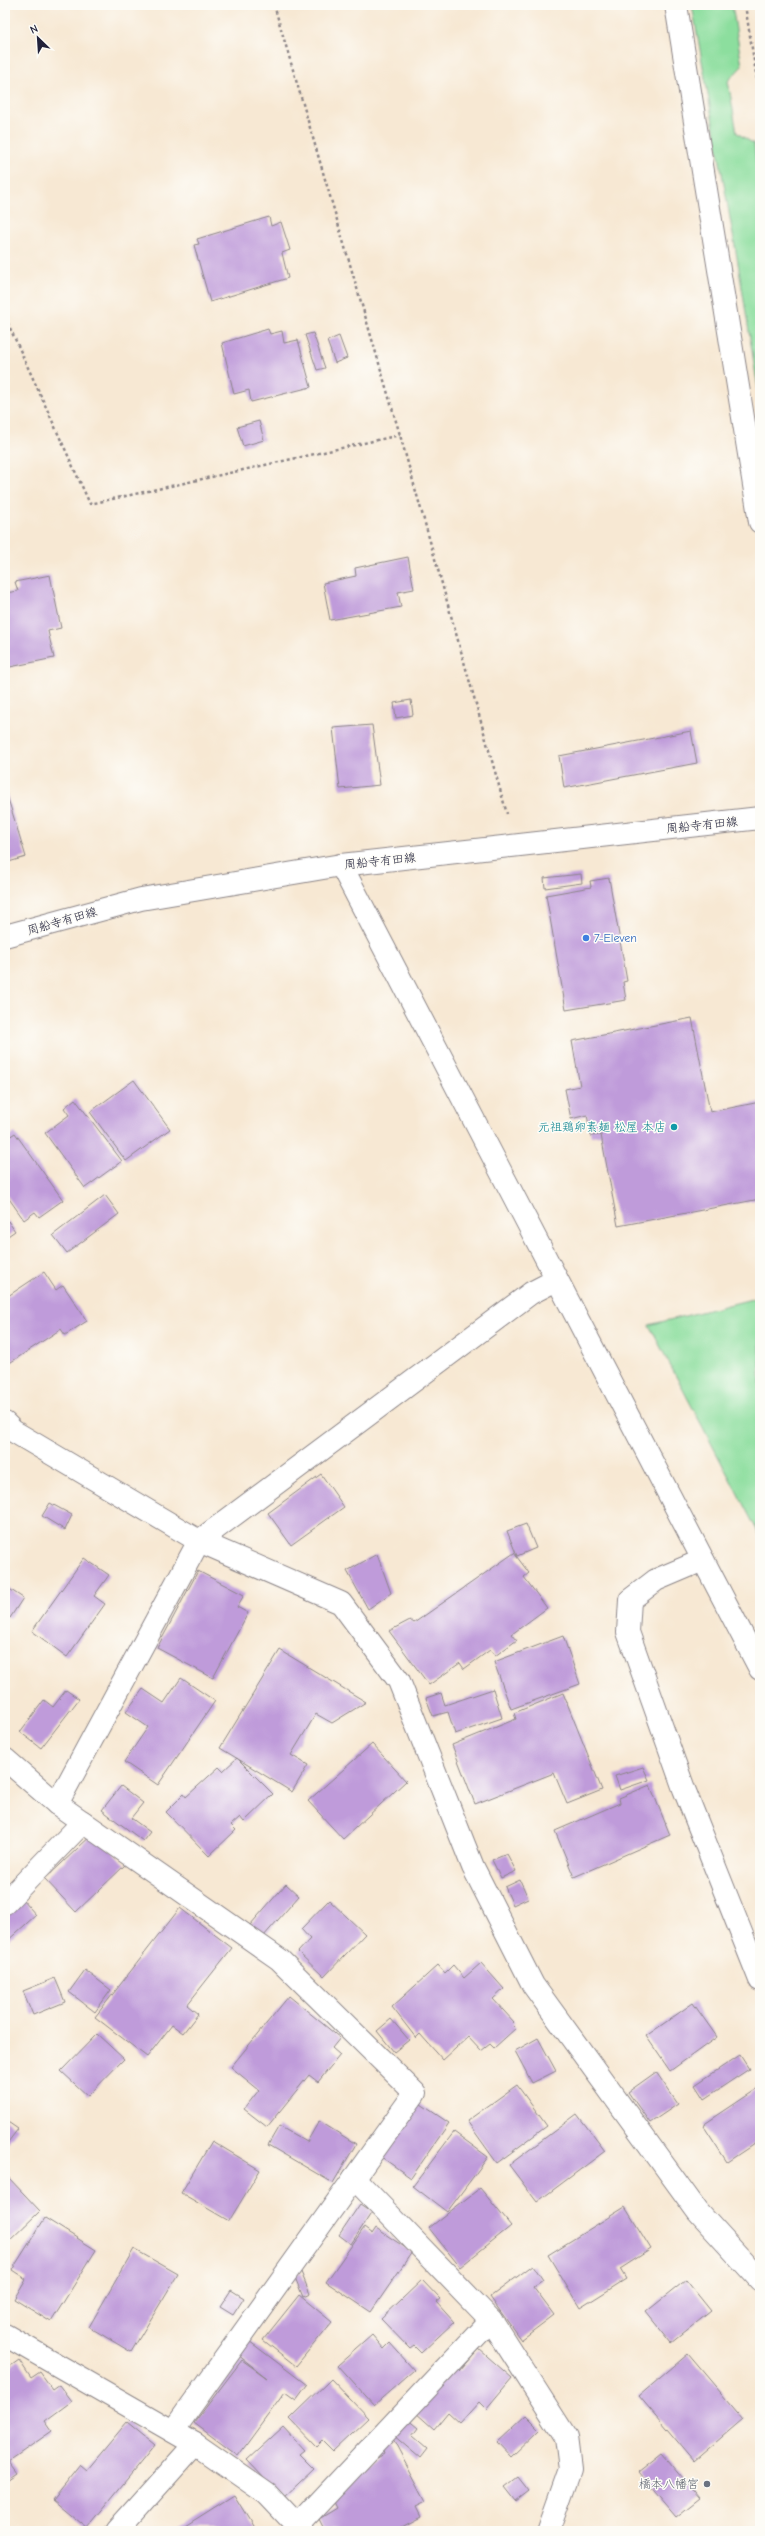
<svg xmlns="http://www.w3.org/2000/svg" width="765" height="2536" viewBox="0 0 765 2536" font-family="'Comic Neue','Klee One',sans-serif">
  <rect width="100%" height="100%" fill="#fdfcf7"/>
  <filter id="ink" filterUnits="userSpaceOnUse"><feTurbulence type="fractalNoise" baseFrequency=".025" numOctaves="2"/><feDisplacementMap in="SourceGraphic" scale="8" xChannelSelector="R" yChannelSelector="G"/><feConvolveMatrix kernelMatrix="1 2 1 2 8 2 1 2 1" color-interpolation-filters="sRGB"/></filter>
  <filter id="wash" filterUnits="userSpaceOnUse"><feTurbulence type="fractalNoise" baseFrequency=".012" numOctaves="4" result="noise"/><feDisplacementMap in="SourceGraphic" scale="16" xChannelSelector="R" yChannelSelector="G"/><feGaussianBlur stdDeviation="0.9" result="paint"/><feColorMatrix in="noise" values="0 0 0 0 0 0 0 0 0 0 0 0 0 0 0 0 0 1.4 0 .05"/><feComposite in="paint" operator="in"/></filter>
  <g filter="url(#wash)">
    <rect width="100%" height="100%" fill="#f7e8d3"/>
    <g fill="#8cde9e" stroke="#57806c">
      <path d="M692 5H732L742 66 728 81 737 133 754 144 760 195V401L738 263Z"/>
      <path d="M760 1297V1536L649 1325Z"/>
    </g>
    <g id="blocks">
      <g fill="#bf9bda">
        <path d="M269 217 271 226 281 222 290 250 282 253 288 278 210 302 194 245 199 244 197 239Z"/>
        <path d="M268 329 270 334 282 331 284 343 298 340 311 387 251 402 249 390 234 394 222 343Z"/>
        <path d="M313 333 325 368 317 370 305 335Z"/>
        <path d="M339 336 347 358 335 363 327 341Z"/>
        <path d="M259 421 264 440 243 446 237 427Z"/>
        <path d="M408 557 414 589 398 592 401 607 330 620 323 583 356 576 355 568Z"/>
        <path d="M50 575 61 628 48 631 54 658 5 668V593L18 591 15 582Z"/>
        <path d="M411 700 413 715 396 718 394 703Z"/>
        <path d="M372 725 380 785 340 789 333 728Z"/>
        <path d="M691 731 697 763 564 788 559 756Z"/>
        <path d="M5 789 26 857 5 863Z"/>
        <path d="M581 874 582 883 545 888 544 878Z"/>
        <path d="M609 878 627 981 623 982 626 1000 566 1010 546 895 591 887 590 881Z"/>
        <path d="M692 1018 710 1112 760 1102V1199L618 1226 601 1135 591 1136 587 1115 571 1119 565 1089 580 1086 572 1041Z"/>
        <path d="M134 1080 170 1129 126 1161 90 1112Z"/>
        <path d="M75 1099 122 1161 85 1188 45 1133 69 1115 64 1108Z"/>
        <path d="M15 1133 63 1200 39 1217 35 1212 24 1220 5 1193V1140Z"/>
        <path d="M105 1195 119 1214 67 1253 53 1235Z"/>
        <path d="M8 1221 15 1231 5 1238V1224Z"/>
        <path d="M44 1272 56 1290 63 1285 87 1321 65 1335 61 1329 5 1366V1298Z"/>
        <path d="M321 1474 344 1507 291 1545 268 1513Z"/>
        <path d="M50 1503 72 1515 65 1530 42 1516Z"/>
        <path d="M526 1524 536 1548 517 1556 507 1531Z"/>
        <path d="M514 1553 529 1573 524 1577 547 1608 512 1634 517 1640 495 1656 490 1650 464 1669 460 1663 429 1685 389 1631 410 1620 414 1623Z"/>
        <path d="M377 1554 391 1593 368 1609 347 1571Z"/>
        <path d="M84 1558 109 1575 94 1596 105 1604 67 1657 32 1631Z"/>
        <path d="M198 1571 244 1595 237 1607 248 1613 213 1678 157 1648Z"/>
        <path d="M5 1586 23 1598 10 1618 5 1615Z"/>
        <path d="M563 1636 580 1684 511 1709 494 1662Z"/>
        <path d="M280 1650 366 1702 332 1723 316 1714 291 1755 308 1765 292 1792 220 1748Z"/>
        <path d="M181 1678 215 1701 158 1785 124 1762 148 1727 126 1712 143 1689 164 1703Z"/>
        <path d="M493 1689 502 1718 455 1734 448 1712 433 1716 426 1698 441 1693 445 1705Z"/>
        <path d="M66 1690 79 1699 41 1748 20 1732 44 1700 53 1707Z"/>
        <path d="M563 1693 602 1790 567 1804 554 1773 475 1804 452 1745 516 1719 514 1713Z"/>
        <path d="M372 1744 406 1781 343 1839 308 1801Z"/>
        <path d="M237 1758 273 1794 244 1822 240 1817 231 1825 236 1830 209 1856 166 1812 184 1794 186 1797 219 1767 223 1771Z"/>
        <path d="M643 1767 649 1780 620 1790 615 1776Z"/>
        <path d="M650 1785 670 1835 574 1877 555 1831 620 1803 619 1798Z"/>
        <path d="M121 1786 143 1803 131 1818 150 1832 143 1841 102 1810Z"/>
        <path d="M95 1832 125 1865 76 1912 45 1879Z"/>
        <path d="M507 1854 516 1871 501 1878 492 1860Z"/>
        <path d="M520 1880 528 1898 513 1905 505 1887Z"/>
        <path d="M286 1884 299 1896 263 1937 250 1925Z"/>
        <path d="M22 1899 36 1915 5 1943V1915Z"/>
        <path d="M329 1900 365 1934 324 1977 298 1952 310 1939 301 1929Z"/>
        <path d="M180 1908 232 1948 187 2005 198 2014 183 2033 172 2025 147 2057 95 2017Z"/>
        <path d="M481 1963 504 1989 493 1999 514 2022 512 2024 516 2028 494 2048 490 2044 481 2051 468 2037 443 2060 420 2034 416 2038 392 2007 438 1965 445 1973 453 1965 464 1978Z"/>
        <path d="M85 1970 111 1990 95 2012 69 1992Z"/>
        <path d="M55 1978 65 2002 33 2015 23 1991Z"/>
        <path d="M289 1996 340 2038 332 2048 340 2055 318 2082 309 2075 267 2127 244 2109 259 2090 231 2067Z"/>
        <path d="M693 2003 717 2037 670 2071 646 2036Z"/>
        <path d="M391 2019 409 2040 394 2052 377 2031Z"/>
        <path d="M97 2034 124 2059 88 2096 61 2071Z"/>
        <path d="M538 2038 556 2071 532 2083 515 2051Z"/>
        <path d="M740 2055 749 2069 704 2099 695 2085Z"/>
        <path d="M656 2072 678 2104 650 2123 628 2092Z"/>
        <path d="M517 2085 547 2126 497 2163 467 2121Z"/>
        <path d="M760 2087V2140L727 2162 703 2125Z"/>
        <path d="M418 2102 449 2123 411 2178 380 2156Z"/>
        <path d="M577 2114 605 2151 537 2202 509 2165Z"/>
        <path d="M5 2120 18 2129 5 2146Z"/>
        <path d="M319 2121 356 2144 333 2183 268 2145 279 2126 307 2142Z"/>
        <path d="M454 2132 488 2157 447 2212 413 2186Z"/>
        <path d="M212 2141 260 2170 229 2221 181 2193Z"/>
        <path d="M8 2177 40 2211 5 2245V2180Z"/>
        <path d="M480 2188 511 2226 460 2267 429 2228Z"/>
        <path d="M360 2204 372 2212 351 2244 339 2235Z"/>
        <path d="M625 2207 651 2249 620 2269 626 2279 580 2308 548 2255Z"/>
        <path d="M45 2218 96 2250 51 2322 14 2299 26 2279 12 2270Z"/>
        <path d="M364 2228 372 2234 376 2228 412 2252 371 2312 326 2282Z"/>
        <path d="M134 2249 178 2274 131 2352 89 2327Z"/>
        <path d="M533 2265 543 2280 533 2287 554 2315 521 2340 490 2297Z"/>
        <path d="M301 2272 310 2294 303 2297 294 2275Z"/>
        <path d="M422 2280 440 2299 436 2302 454 2322 421 2353 414 2346 410 2349 381 2319Z"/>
        <path d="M686 2280 711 2311 671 2343 646 2312Z"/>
        <path d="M231 2290 244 2298 233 2315 220 2307Z"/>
        <path d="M299 2295 332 2322 296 2366 263 2340Z"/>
        <path d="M372 2335 384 2349 390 2343 414 2370 374 2405 338 2365Z"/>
        <path d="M249 2341 307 2385 296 2400 285 2392 238 2456 194 2423 242 2360 267 2378 238 2355Z"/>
        <path d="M479 2349 512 2378 486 2409 479 2402 460 2423 448 2412 434 2429 415 2412 455 2366 460 2371Z"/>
        <path d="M688 2354 743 2419 694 2461 639 2396Z"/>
        <path d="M19 2360 31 2378 40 2372 53 2390 60 2385 72 2401 45 2421 52 2431 9 2461 18 2473 5 2482V2370Z"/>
        <path d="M331 2379 368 2418 333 2451 322 2440 316 2446 290 2419Z"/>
        <path d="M526 2415 540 2429 511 2457 497 2442Z"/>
        <path d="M407 2419 418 2428 412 2436 427 2449 420 2458 393 2435Z"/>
        <path d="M127 2422 155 2445 87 2528 53 2500 81 2465 87 2470Z"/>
        <path d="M283 2427 304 2450 299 2454 314 2469 283 2498 247 2460Z"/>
        <path d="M392 2437 426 2501 416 2506 421 2516 392 2531H325L319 2519 337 2508 333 2500 358 2470 384 2454 380 2444Z"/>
        <path d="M662 2453 700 2498 676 2517 638 2472Z"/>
        <path d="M518 2477 529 2491 516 2501 505 2487Z"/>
        <path d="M234 2495 256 2531H177Z"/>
      </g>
    </g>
  </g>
  <g filter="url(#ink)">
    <use href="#blocks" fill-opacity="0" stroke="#8c8587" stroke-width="1"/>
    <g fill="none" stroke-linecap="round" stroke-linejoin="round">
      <defs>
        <g id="street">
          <path d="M676 5 760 522"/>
          <path d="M5 1423 13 1431 199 1541 341 1603 399 1681 473 1867 533 1985 698 2212 760 2280"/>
          <path d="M703 1560 656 1580 630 1600 628 1632 684 1789 760 1980"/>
          <path d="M5 1759 57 1804 279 1959 415 2093 173 2431"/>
          <path d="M57 1804 199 1541 531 1293 556 1280"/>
          <path d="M5 1903 83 1822"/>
          <path d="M354 2178 491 2320 566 2437 570 2469 548 2531"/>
          <path d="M5 2335 195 2444 267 2494 302 2531"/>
          <path d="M298 2525 491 2320"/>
          <path d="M117 2531 195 2444"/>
        </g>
        <g id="secondary">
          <path d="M341 865 760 1669"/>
          <path d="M5 936 141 899 341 865 760 818"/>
        </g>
      </defs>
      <use href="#street" stroke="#8c8587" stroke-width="24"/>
      <use href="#secondary" stroke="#8c8587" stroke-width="24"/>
      <g stroke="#8c8587" stroke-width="2.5" stroke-dasharray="3 3" stroke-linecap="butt">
        <path d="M274 5 400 435 507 814"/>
        <path d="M745 5 760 98"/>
        <path d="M5 317 90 504 400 435"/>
      </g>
      <use href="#street" stroke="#fff" stroke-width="22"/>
      <use href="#secondary" stroke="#fff" stroke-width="22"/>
    </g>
  </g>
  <circle fill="#3f7fe0" stroke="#fdfcf7" stroke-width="1.5" cx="586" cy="938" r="4"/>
  <circle fill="#0f9aa8" stroke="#fdfcf7" stroke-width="1.5" cx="674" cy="1127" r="4"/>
  <circle fill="#6b7280" stroke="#fdfcf7" stroke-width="1.5" cx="707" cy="2484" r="4"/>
  <g text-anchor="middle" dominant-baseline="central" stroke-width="3" stroke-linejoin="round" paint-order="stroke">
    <g font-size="12" fill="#22223b" stroke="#fdfcf7">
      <text transform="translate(702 825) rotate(-6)">周船寺有田線</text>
      <text transform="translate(380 861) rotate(-6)">周船寺有田線</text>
      <text transform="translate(62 921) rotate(-16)">周船寺有田線</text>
    </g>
    <g font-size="12" fill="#366cbe" stroke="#fdfcf7" text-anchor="start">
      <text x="594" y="938">7-Eleven</text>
    </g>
    <g font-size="12" fill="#0d838f" stroke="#fdfcf7" text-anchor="end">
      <text x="666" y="1127">元祖鶏卵素麺 松屋 本店</text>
    </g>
    <g font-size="12" fill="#5b616d" stroke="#fdfcf7" text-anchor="end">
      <text x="699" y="2484">橋本八幡宮</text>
    </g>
  </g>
  <rect width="765" height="2536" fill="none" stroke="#fdfcf7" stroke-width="20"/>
  <g transform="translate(38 38) rotate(335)" stroke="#fdfcf7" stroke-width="3" paint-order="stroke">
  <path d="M0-3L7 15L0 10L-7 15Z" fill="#22223b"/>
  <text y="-6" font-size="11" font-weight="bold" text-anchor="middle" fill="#22223b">N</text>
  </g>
</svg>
